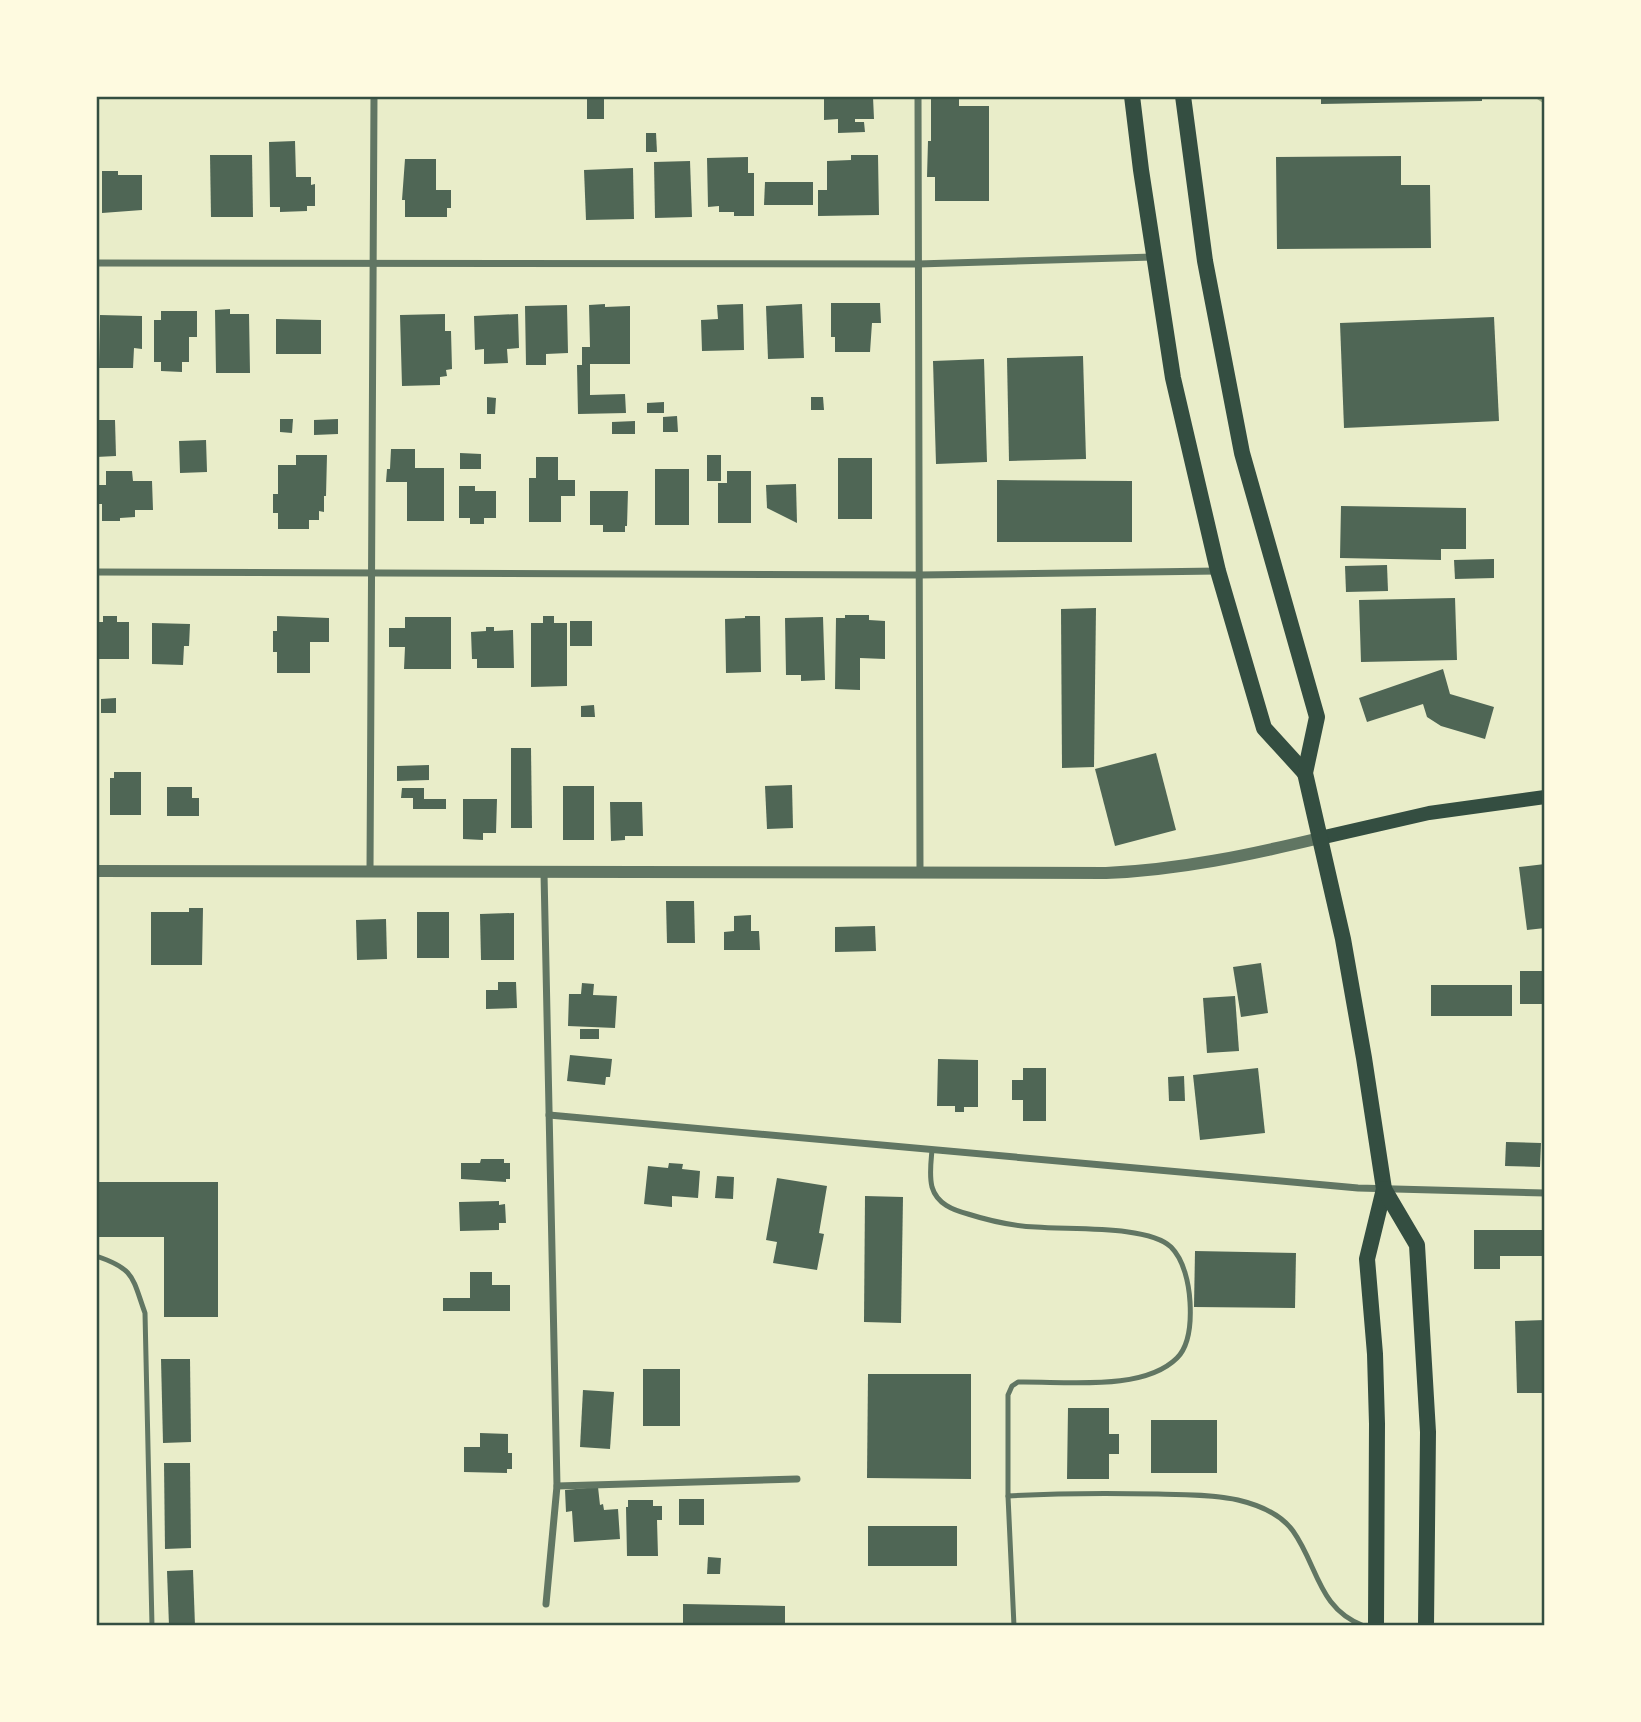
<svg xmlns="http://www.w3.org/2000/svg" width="1641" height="1722" viewBox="0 0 1641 1722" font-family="Rubik,sans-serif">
  <rect width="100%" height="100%" fill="#e9edc9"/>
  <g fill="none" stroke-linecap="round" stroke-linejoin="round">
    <path stroke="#a3b18a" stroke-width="7" d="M1539 96 1545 100"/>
  </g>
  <g fill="#4f6655">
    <path d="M824 96 873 97 874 119H855V122H864L865 132 838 133V119L824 120Z"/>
    <path d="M931 96H959V106H989V201H935V177H927L928 141H931Z"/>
    <path d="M1321 96H1482V101L1321 104Z"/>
    <rect x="587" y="97" width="17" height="22"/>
    <path d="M646 133H656L657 152H646Z"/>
    <path d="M295 141 296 177H311V185L315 184V206H307V211L280 212V207H270L269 142Z"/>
    <path d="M210 155H252L253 217H211Z"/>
    <path d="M851 155H878L879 215 818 216V190H827V161L851 160Z"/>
    <path d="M1401 156V185H1430L1431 248 1277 249 1276 157Z"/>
    <path d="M748 157V173H754V216H734V212H719V206L708 207 707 158Z"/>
    <path d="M405 159H436V190H451V208H447V217H405V200H402Z"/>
    <path d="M690 161 692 217 655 218 654 162Z"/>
    <path d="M633 168 634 219 586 220 584 170Z"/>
    <path d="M102 171H118V175H142V210L102 213Z"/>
    <path d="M765 182H813V205H764Z"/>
    <path d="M831 303H880L881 323H872L870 352H835V337H831Z"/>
    <path d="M605 304V307L630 306V364H590V395L625 394 626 413 578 414 577 365H582V347H590L589 305Z"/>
    <path d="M743 304 744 350 702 351 701 320 718 319 717 305Z"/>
    <path d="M802 304 804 358 768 359 766 306Z"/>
    <path d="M567 305 568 353 546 354V365H526L525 306Z"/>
    <path d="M230 309V314H249L250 373H216L215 310Z"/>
    <path d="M161 311H197V337H189V362H182V372L161 371V362H154V320H161Z"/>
    <path d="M445 314V331H451L452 369 446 370 447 376 440 377V385L402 386 400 315Z"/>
    <path d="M518 314 519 348 507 349 508 363 484 364V349L475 350 474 316Z"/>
    <path d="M100 315 142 316V349L134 348 133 368H99Z"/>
    <path d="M1494 317 1499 421 1344 428 1340 323Z"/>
    <path d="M276 319 321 320V354H276Z"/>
    <path d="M1083 356 1086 459 1009 461 1007 358Z"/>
    <path d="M984 359 987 462 936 464 933 361Z"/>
    <path d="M487 397 496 398 495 414H487Z"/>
    <path d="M811 397H823L824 410H811Z"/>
    <path d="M664 402V413H647V403Z"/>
    <path d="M677 416 678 432H663V417Z"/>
    <path d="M280 419H293L292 433 280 432Z"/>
    <path d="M338 419V434L314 435V420Z"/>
    <path d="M96 420H115L116 456 96 457Z"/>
    <path d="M635 421V434H612V422Z"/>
    <path d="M206 440 207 472 180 473 179 441Z"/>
    <path d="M391 449H415V468H444V521H407V482H386L387 469H390Z"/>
    <path d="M460 453 481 454V469H460Z"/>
    <path d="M296 455H327L326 496H324V512L319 511V520H309V529H278V513H273V494H278V465H296Z"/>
    <rect x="707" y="455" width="14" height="26"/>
    <path d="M536 457H558V480H575V496H561V522H529V478H536Z"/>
    <rect x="838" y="458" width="34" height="61"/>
    <rect x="655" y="469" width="34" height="56"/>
    <path d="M106 471H132L133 481H152L153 510H135V517L120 518V521H102V504H96V485H106Z"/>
    <path d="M727 471H751V523H718V483H727Z"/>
    <path d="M997 480 1132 481V542H997Z"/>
    <path d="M796 484 797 523 767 508 766 485Z"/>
    <path d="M459 486H475V491H496V518H484V524H470V518H459Z"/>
    <path d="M590 491H628L627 526H625V532H603V525H590Z"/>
    <path d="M1341 506 1466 508V549H1441V560L1340 558Z"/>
    <path d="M1494 559V578L1455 579 1454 560Z"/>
    <path d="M1387 565 1388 591 1346 592 1345 566Z"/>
    <path d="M1455 598 1457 660 1361 662 1359 600Z"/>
    <path d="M1096 608 1094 767 1062 768 1061 609Z"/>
    <path d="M845 615H869V620L885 621V659L860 658V690L835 689 836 618H845Z"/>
    <path d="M103 616H117V622H129V659H96V622H103Z"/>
    <path d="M277 616 329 618V642H310V673H277V652H273V631H277Z"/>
    <path d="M543 616H554V623H567V686L531 687V623H543Z"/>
    <path d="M745 616H760L761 672 726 673 725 619 745 618Z"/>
    <path d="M405 617H451V669H404L405 647H389V628H405Z"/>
    <path d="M823 617 825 680 801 681V675H786L785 618Z"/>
    <rect x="570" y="621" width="22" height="25"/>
    <path d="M152 623 190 624 189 646H184L183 665 152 664Z"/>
    <path d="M486 627H494V631L513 630 514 668H477V659H472L471 632 486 631Z"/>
    <path d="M1443 669 1450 694 1494 707 1485 739 1441 726 1427 717 1423 704 1367 722 1359 698Z"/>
    <path d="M116 698V713H101V699Z"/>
    <path d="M594 705 595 717H581V706Z"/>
    <path d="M511 748H531L532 828H511Z"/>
    <path d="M1156 753 1176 830 1115 846 1095 769Z"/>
    <path d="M429 765V780L397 781V766Z"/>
    <path d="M114 772H141V815H110V778H114Z"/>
    <path d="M792 785 793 828 767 829 765 786Z"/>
    <rect x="563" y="786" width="31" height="54"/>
    <path d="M167 787H192V798H199V816H167Z"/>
    <path d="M402 788H424V799H446V809H413V798H401Z"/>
    <path d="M463 799H497L496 833H483V840L463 839Z"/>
    <path d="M610 802H642L643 836H625V840L611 841Z"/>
    <path d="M1545 864V928L1527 930 1519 867Z"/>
    <path d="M666 901H694L695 943H667Z"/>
    <path d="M189 908H203L202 965H151V912H189Z"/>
    <rect x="417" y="912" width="32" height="46"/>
    <path d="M514 913V960H481L480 914Z"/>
    <path d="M751 915V931H759L760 950H724V932L734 931V916Z"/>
    <path d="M386 919 387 959 357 960 356 920Z"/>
    <path d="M875 926 876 951 835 952V927Z"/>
    <path d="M1261 963 1268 1013 1241 1017 1233 967Z"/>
    <rect x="1520" y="971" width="25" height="33"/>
    <path d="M498 982H516L517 1008 486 1009V990H498Z"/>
    <path d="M582 983 594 984 593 995 617 996 615 1028 568 1026 569 994H581Z"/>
    <rect x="1431" y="985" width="81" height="31"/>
    <path d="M1235 996 1239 1051 1207 1053 1203 998Z"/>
    <rect x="580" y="1029" width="19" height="10"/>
    <path d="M570 1055 612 1059 610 1077H606L605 1085 567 1081Z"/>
    <path d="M938 1059 978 1060V1107H964V1112H955V1106H937Z"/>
    <path d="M1023 1068H1046V1121H1023V1100H1012V1080H1023Z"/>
    <path d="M1258 1068 1265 1133 1200 1140 1193 1075Z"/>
    <path d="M1184 1076 1185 1101H1169L1168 1077Z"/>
    <path d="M1506 1142 1541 1143 1540 1167 1505 1166Z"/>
    <path d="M481 1159H504V1163H510V1179H506V1182L461 1179V1163H480Z"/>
    <path d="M669 1163 683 1164 682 1169 700 1171 698 1198 672 1196V1207L644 1204 648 1166 668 1168Z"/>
    <path d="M717 1176 734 1177 733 1199 715 1198Z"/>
    <path d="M777 1178 827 1186 819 1233 824 1234 817 1270 773 1263 777 1242 766 1240Z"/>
    <path d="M96 1182H218V1317H164V1237H96Z"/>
    <path d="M865 1196 903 1197 901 1323 864 1322Z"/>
    <path d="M499 1201V1205L505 1204 506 1223H499V1230L460 1231 459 1202Z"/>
    <path d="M1474 1230H1545V1256H1500V1269H1474Z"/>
    <path d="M1195 1251 1296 1253 1295 1308 1194 1307Z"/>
    <path d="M470 1272H492V1285H510V1311H443V1298H470Z"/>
    <path d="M1545 1320V1393H1517L1515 1321Z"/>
    <path d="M161 1359H190L191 1442 163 1443Z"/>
    <rect x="643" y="1369" width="37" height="57"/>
    <path d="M868 1374H971V1479L867 1478Z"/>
    <path d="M583 1390 614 1392 610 1449 580 1447Z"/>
    <path d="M1068 1408H1109V1434H1119V1454H1109V1479H1067Z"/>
    <rect x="1151" y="1420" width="66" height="53"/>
    <path d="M480 1433 508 1434V1453H512V1469H507V1473L464 1472V1447H480Z"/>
    <path d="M164 1463H190L191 1548 165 1549Z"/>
    <path d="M598 1487 600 1505 603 1504 604 1510 618 1509 620 1539 574 1542 572 1511 566 1512 565 1490Z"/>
    <rect x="679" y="1499" width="25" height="26"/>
    <path d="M628 1500H653V1506H662V1520H657L658 1556H627L626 1507H628Z"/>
    <rect x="868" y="1526" width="89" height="40"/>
    <path d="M708 1557 721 1558 720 1574H707Z"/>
    <path d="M193 1570 195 1626H169L167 1571Z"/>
    <path d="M683 1604 785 1606V1626H683Z"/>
  </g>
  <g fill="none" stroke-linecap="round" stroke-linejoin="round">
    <g stroke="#617663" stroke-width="5">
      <path d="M932 1150C931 1162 929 1175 932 1187 937 1204 953 1210 968 1214 990 1221 1013 1226 1036 1227 1070 1230 1148 1225 1171 1247 1184 1260 1189 1284 1190 1302 1191 1319 1190 1345 1177 1358 1143 1392 1065 1381 1018 1382L1012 1386 1008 1395V1496C1058 1493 1108 1493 1158 1494 1184 1495 1212 1494 1238 1500 1259 1505 1280 1513 1293 1531 1318 1566 1318 1609 1364 1626"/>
      <path d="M96 1256C135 1269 132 1277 145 1313L152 1626"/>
      <path d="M1008 1496 1014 1626"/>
    </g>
    <g stroke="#617663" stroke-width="7">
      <path d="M918 96 920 873"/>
      <path d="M96 263 918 264 1153 257"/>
      <path d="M96 572 919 575 1218 571"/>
      <path d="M370 872 374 96"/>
      <path d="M544 873 557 1486 546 1604"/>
      <path d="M549 1115 1358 1188 1545 1193"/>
      <path d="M557 1486 797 1479"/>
    </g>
    <path stroke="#617663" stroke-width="12" d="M96 871 1106 873C1179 870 1249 855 1320 838"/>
    <path stroke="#344e41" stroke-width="14" d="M1320 838 1429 813 1545 797"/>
    <g stroke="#344e41" stroke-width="16">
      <path d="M1132 96 1141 170 1173 378 1218 571 1264 728 1305 773"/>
      <path d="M1183 96 1205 261 1242 453 1317 717 1305 773 1343 939 1364 1058 1384 1189 1367 1259 1375 1354 1377 1424 1376 1626"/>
      <path d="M1384 1189 1417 1245 1428 1432 1426 1626"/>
    </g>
  </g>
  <rect width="1641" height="1722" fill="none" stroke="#fefae0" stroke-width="196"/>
  <rect x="98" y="98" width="1445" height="1526" fill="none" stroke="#344e41" stroke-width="2.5"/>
</svg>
